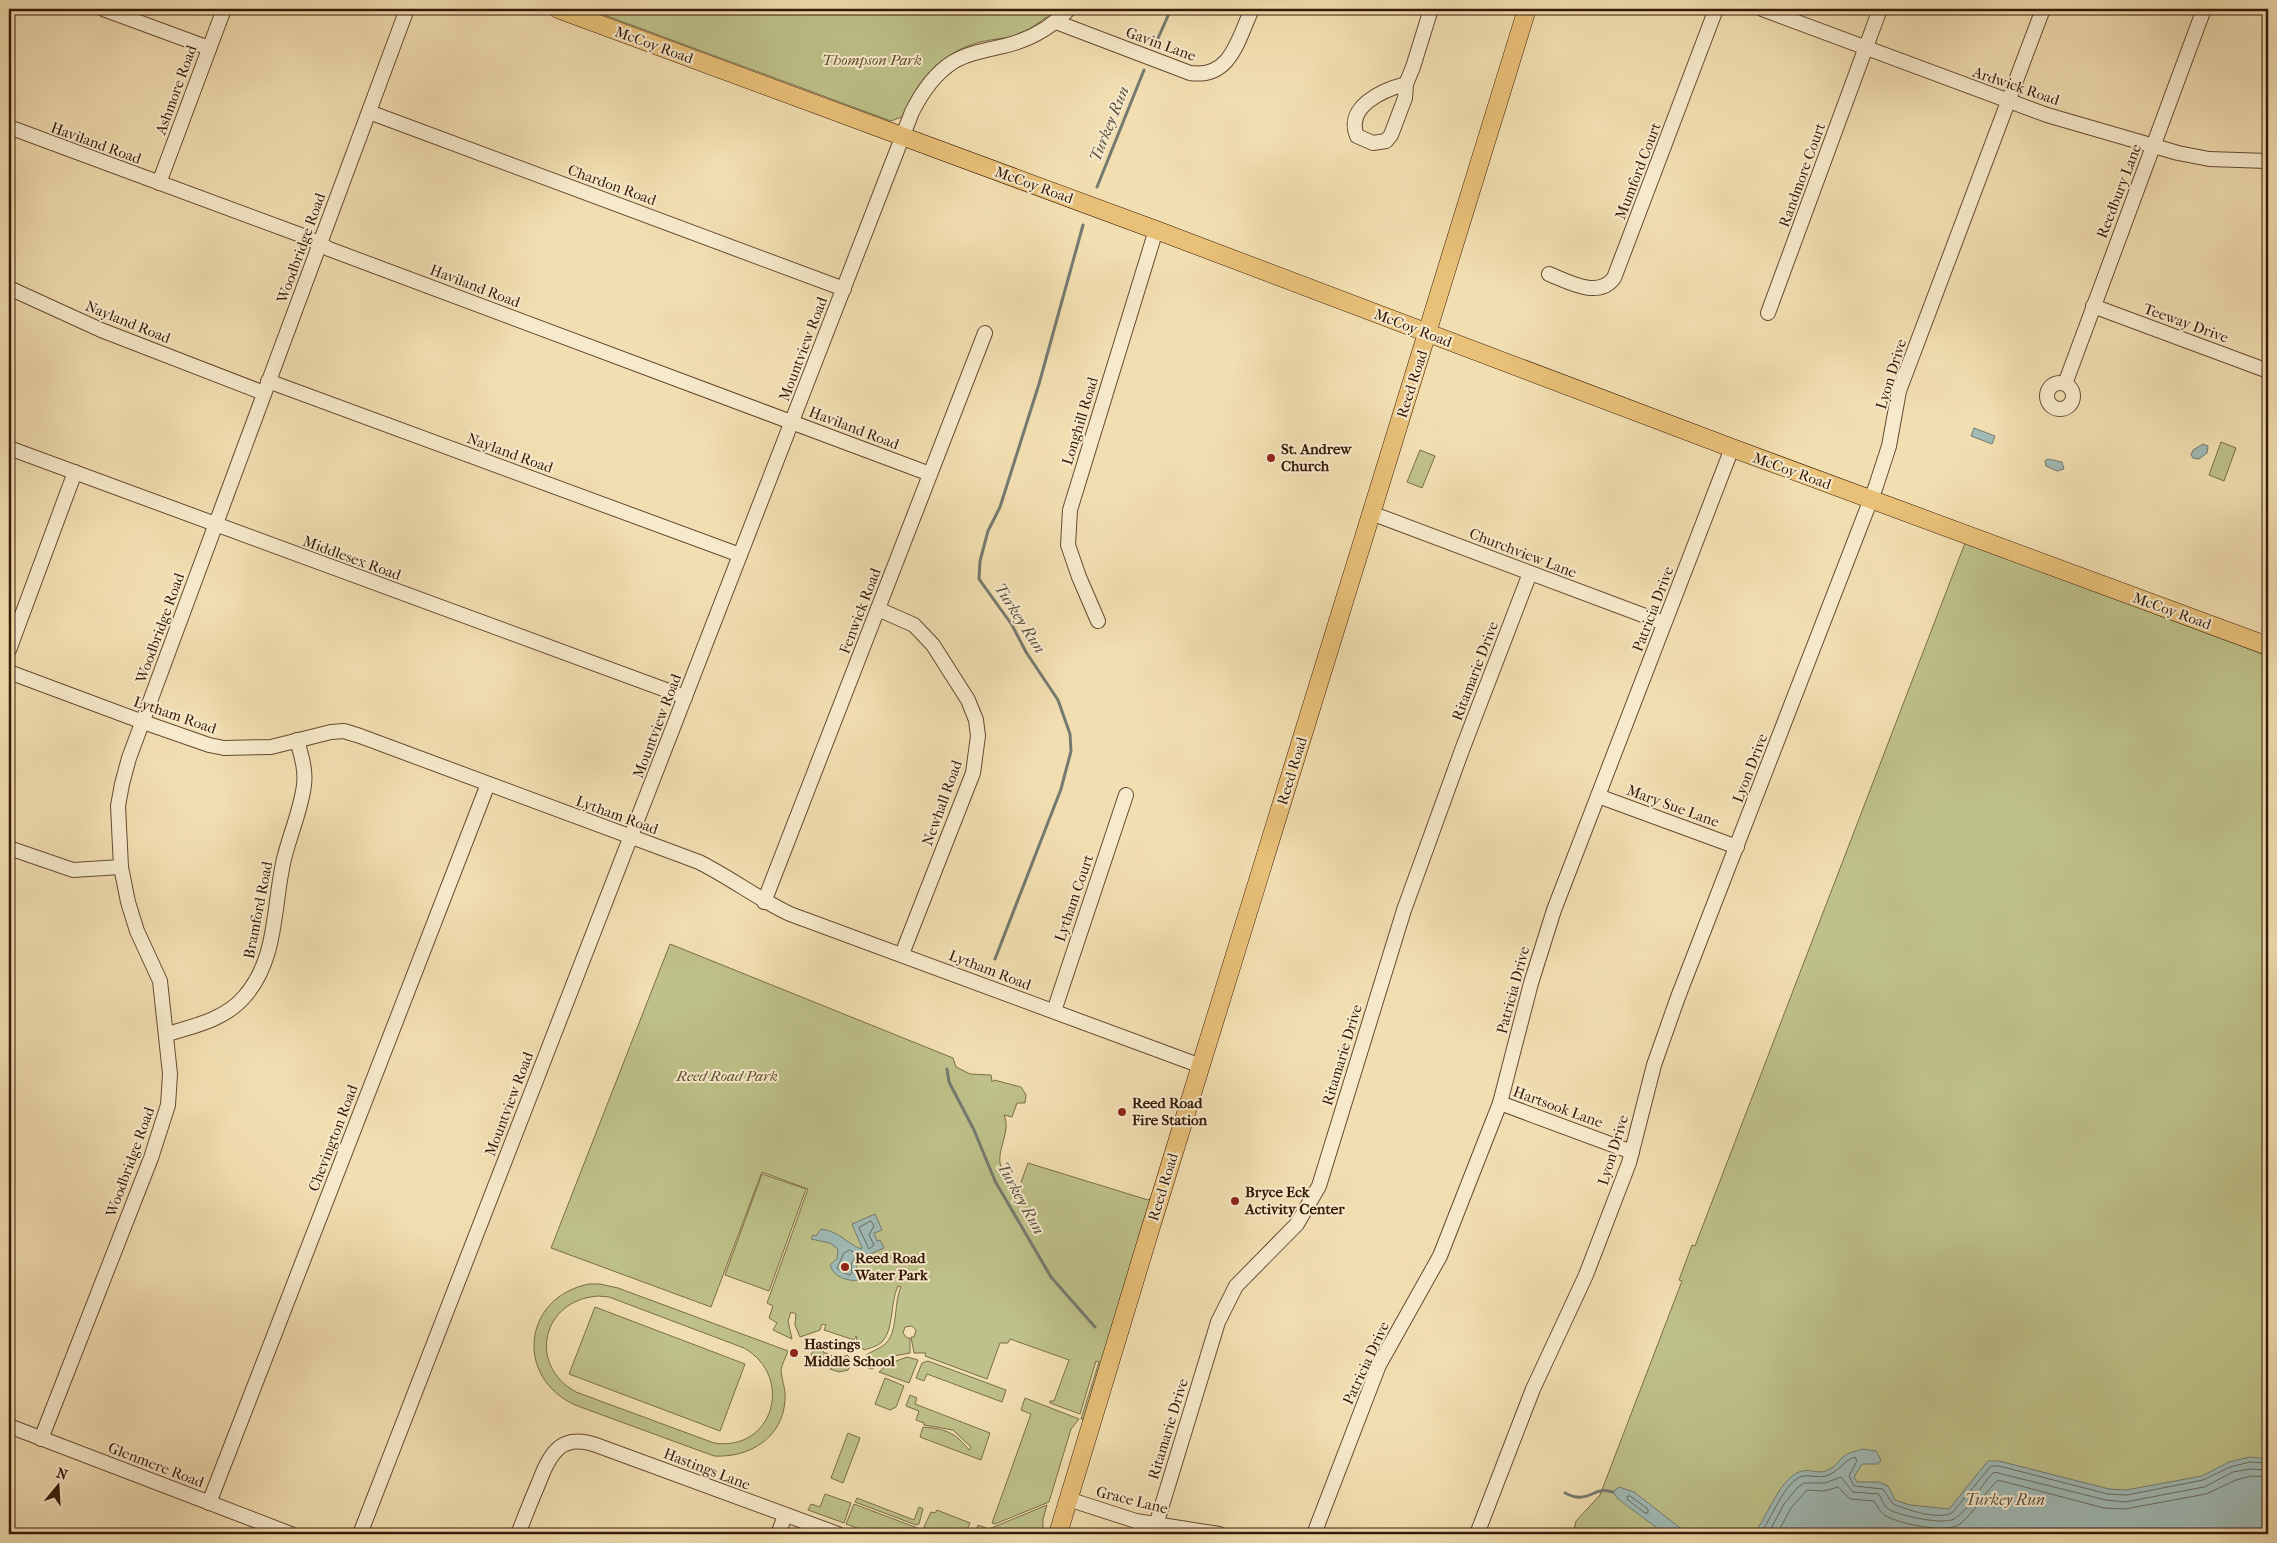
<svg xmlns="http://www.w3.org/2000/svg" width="2277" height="1543" viewBox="0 0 2277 1543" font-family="'IM FELL French Canon',serif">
  <rect width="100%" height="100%" fill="#f2dfb1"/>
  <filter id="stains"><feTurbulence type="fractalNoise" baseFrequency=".004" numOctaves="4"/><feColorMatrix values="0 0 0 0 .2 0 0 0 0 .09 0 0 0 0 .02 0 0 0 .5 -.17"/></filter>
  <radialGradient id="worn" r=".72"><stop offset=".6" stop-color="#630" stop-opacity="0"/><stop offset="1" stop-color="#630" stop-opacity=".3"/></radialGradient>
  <g fill="#bec189" stroke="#7a6d48" fill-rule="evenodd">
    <path d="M588 9H1056C1044 19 1030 31 1014 36 1003 39 992 39 980 42 943 52 916 79 904 116L891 121Z"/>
    <path d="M2221 442 2236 448 2224 481 2209 475Z"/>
    <path d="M1420 450 1435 456 1422 488 1407 482Z"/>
    <path d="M1965 543 2268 656V1534H1573L1576 1521 1600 1495 1682 1281 1679 1280 1692 1245 1695 1246Z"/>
    <path d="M670 944 953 1058 956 1067 970 1074 991 1075 992 1082 994 1080 1021 1087 1026 1095 1025 1103H1017L1012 1117 1004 1115C1011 1131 998 1147 1000 1163 1002 1175 1016 1177 1019 1188L1028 1163 1148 1200 1151 1197 1084 1419H1081L1099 1362 1096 1361 1080 1414 1050 1403V1401H1054L1069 1360 1010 1339 1008 1343H1000L987 1379 925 1356 926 1353H914L911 1337H914L916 1330 912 1326 905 1327 903 1333 907 1338H910V1353L894 1356 872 1369 868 1368 866 1355C872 1351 879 1349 884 1345 899 1333 893 1304 901 1287L898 1286C890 1302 894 1330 882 1342 878 1346 870 1348 864 1350L856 1342 857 1337 856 1336 854 1340 824 1330 826 1325 822 1324 820 1330 800 1337 795 1325 796 1314 791 1312 788 1321 792 1339 773 1330 777 1323 769 1318 773 1306 767 1303 808 1189 762 1172 711 1307 551 1248Z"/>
    <path d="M762 1174 806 1189 769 1291 725 1275Z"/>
    <path d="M589 1284H600L618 1288 788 1351C786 1357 782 1364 781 1370 781 1377 786 1389 785 1400 783 1438 749 1458 714 1456L575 1405C514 1377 523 1297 589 1284ZM598 1296 609 1297 744 1348C795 1377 773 1452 714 1443L576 1392C527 1365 542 1300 598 1296Z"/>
    <path d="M595 1307 745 1364 720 1431 569 1374Z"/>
    <path d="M818 1346 828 1347 823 1352 840 1359 847 1355 849 1357 851 1364 848 1370 839 1372 830 1369 838 1363 823 1357 814 1361 811 1354Z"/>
    <path d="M907 1357 918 1360 909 1383 879 1372 888 1364Z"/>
    <path d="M928 1361 1006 1390 1002 1402 927 1374 924 1381 916 1378 922 1363Z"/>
    <path d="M885 1378 904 1386 896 1407 890 1410 875 1404Z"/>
    <path d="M910 1395 917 1398 915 1404 990 1433 981 1460 920 1437 923 1427C945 1429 955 1432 969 1450L971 1447 953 1430 924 1425V1423L916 1420 919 1411 906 1406Z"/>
    <path d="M1025 1398 1079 1419 1071 1429 1049 1502 995 1524 992 1523 1031 1414 1021 1410Z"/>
    <path d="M848 1433 860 1438 843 1483 831 1478Z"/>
    <path d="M825 1494 851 1503 844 1523 808 1510 811 1504 820 1507Z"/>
    <path d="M857 1498 914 1520 919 1507 923 1509 919 1524 916 1525 855 1502Z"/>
    <path d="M854 1504 920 1529 918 1534H874L846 1524Z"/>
    <path d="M1047 1505 1043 1519V1534H975L978 1525 989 1529Z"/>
    <path d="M937 1510 970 1523 965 1534H921L923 1530 925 1531 926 1528 924 1527 931 1512 935 1513Z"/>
  </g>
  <g fill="#9fbab6" stroke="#757a70">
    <path d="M1974 428 1995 436 1992 444 1971 436Z"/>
    <path d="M2203 444 2208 446 2207 453 2199 459 2193 458 2191 455 2193 450Z"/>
    <path d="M2048 459 2062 462 2064 469 2057 471 2046 466 2045 461Z"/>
    <path d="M875 1214 882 1230 874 1233 877 1241 880 1240 884 1248 863 1257 861 1262 858 1261 856 1268 863 1273 860 1280C848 1282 833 1277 830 1265L837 1259 838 1249 830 1243 811 1239 813 1235 816 1236 821 1229C839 1231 846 1243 861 1249L862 1248 852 1224Z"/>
    <path d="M1862 1449 1876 1451 1881 1460 1878 1464H1862L1854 1477 1857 1482H1879L1888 1486 1895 1500 1910 1505 1949 1509 1988 1461H1999L2109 1489 2126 1490 2202 1476 2229 1462 2250 1457 2268 1459V1534H1754C1767 1517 1779 1480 1799 1472 1808 1468 1818 1474 1826 1471 1836 1467 1837 1462 1844 1456 1848 1453 1857 1451 1862 1449Z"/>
    <path d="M1619 1487 1634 1492 1688 1534H1665L1618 1499 1613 1492Z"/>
  </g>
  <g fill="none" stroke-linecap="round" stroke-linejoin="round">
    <g stroke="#6a6a5e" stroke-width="1">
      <path d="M871 1221 874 1226 869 1235 874 1245 869 1249 859 1228Z"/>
      <path d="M850 1250 857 1254 851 1265 852 1273 850 1275 842 1272 837 1268 844 1253Z"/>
      <path d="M1630 1496 1648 1509V1513H1645L1628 1500 1627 1497Z"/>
      <path d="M1760 1534C1771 1520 1785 1480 1803 1476 1811 1475 1819 1478 1826 1476 1839 1472 1843 1461 1855 1457L1857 1461 1849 1476 1854 1486 1883 1489 1893 1504C1909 1510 1936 1520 1952 1513L1991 1466H1999L2108 1494 2127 1495 2203 1480 2230 1467 2250 1462 2268 1463"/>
      <path d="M1768 1534 1784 1504 1797 1488 1804 1483H1825L1841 1477 1853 1492 1879 1494C1882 1500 1884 1507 1890 1510 1901 1516 1943 1525 1954 1519 1969 1510 1981 1484 1994 1472L2106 1500 2125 1502 2204 1487 2233 1472 2250 1469 2268 1470"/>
      <path d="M1777 1534 1791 1508 1807 1490 1824 1491 1838 1487 1850 1499 1874 1501C1878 1507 1880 1513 1886 1516 1900 1524 1947 1534 1960 1524 1975 1512 1984 1493 1998 1480L2104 1508 2125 1509 2206 1494 2236 1480 2251 1476 2268 1477"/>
    </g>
    <g stroke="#757a70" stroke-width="3">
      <path d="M1155 45 1171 9"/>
      <path d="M1097 187 1144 70"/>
      <path d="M995 959 1061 789 1071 751 1070 734 1058 700 1026 652 1012 625 979 579 980 561 988 531 1000 507 1039 384 1083 225"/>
      <path d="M947 1069 949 1082 974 1130 995 1181 1051 1277 1095 1327"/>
      <path d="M1565 1493C1569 1495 1574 1497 1577 1497 1592 1499 1596 1486 1613 1492"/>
    </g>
    <defs>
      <g id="minor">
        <path d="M103 9 209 48"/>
        <path d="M1762 9 2047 115 2178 153 2209 159 2268 161"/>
        <path d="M1056 22 1190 73C1231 79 1238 39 1252 9"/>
        <path d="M1406 84C1382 90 1345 107 1357 136L1373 143 1386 141 1391 135 1405 98 1406 84 1413 67 1431 9"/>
        <path d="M369 112 844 289"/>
        <path d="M9 127 306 237 329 249 930 474"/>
        <path d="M159 183 224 9"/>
        <path d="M1549 274C1569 282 1598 299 1614 278L1716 9"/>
        <path d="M9 288 101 330 264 393"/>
        <path d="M2093 306 2268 371"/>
        <path d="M1768 313 1880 9"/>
        <path d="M268 381 740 555"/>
        <circle cx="2060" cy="396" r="13"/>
        <path d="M2065 384 2204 9"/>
        <path d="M9 448 685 697"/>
        <path d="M1371 513 1664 623"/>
        <path d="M878 609 914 625 933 645 968 700 976 720 978 736 973 773 902 954"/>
        <path d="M1098 621 1079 577 1068 545 1070 510 1156 230"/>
        <path d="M9 650 75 472"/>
        <path d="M9 672 143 722 209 745 224 748 271 747 331 732 344 731 360 736 699 862C731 878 758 899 790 914L1201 1066"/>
        <path d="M1598 796 1737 847"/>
        <path d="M9 848 73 870 121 867"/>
        <path d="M764 902 985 333"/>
        <path d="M1054 1011 1126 795"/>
        <path d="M167 1034C195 1026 226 1019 245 996 278 958 273 905 284 859 290 834 301 810 304 785 306 769 301 755 297 740"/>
        <path d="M1500 1103 1632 1152"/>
        <path d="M9 1426 291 1534"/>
        <path d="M41 1439 151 1158 168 1105 170 1074 160 981 137 931 128 902 121 867 118 806 122 784 129 758 407 9"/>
        <path d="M1068 1499 1136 1521 1219 1534"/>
        <path d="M209 1503 488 784"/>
        <path d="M1156 1525 1218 1322 1236 1286 1297 1224 1319 1186 1404 910 1462 750 1530 573"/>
        <path d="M360 1534 912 112C922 92 934 74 953 62 968 53 987 50 1004 46 1029 40 1051 28 1069 9"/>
        <path d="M518 1534C524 1519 530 1503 537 1487 549 1457 558 1432 596 1445L838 1534"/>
        <path d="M778 1534 785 1516"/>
        <path d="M1314 1534 1379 1365 1440 1256 1500 1103 1531 983 1554 910 1732 448"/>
        <path d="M1477 1534 1533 1389 1586 1275 1629 1163 1654 1065 1678 997 1876 486 1889 446 1899 391 2043 9"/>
      </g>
      <g id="major">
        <path d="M558 9 1156 230 1732 448 2268 646"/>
        <path d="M1058 1534 1150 1230 1527 9"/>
      </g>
    </defs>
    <use href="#minor" stroke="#654a32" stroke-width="16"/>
    <use href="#major" stroke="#361907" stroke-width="19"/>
    <use href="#minor" stroke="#f7eacc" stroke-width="14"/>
    <use href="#major" stroke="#e9c078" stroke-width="18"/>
  </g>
  <g fill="#8f2418" stroke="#f7eacc" stroke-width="2">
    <circle cx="1271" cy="458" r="5"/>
    <circle cx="1122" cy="1112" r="5"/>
    <circle cx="1235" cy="1201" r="5"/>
    <circle cx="845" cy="1267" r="5"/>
    <circle cx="794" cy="1353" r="5"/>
  </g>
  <g text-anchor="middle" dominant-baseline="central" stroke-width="4" stroke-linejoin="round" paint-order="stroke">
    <g font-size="15" fill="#361907" stroke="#f7eacc">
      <text transform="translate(1161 44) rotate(20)">Gavin Lane</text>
      <text transform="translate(654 45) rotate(20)">McCoy Road</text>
      <text transform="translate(2016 86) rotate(19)">Ardwick Road</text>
      <text transform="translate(176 90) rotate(-70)">Ashmore Road</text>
      <text transform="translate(96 143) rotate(20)">Haviland Road</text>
      <text transform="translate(1638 171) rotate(-69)">Mumford Court</text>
      <text transform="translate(1802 175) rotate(-70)">Randmore Court</text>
      <text transform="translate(612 185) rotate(20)">Chardon Road</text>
      <text transform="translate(1034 185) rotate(20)">McCoy Road</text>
      <text transform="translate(2119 191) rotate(-69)">Reedbury Lane</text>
      <text transform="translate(301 248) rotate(-70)">Woodbridge Road</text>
      <text transform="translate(475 286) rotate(21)">Haviland Road</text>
      <text transform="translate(128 322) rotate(22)">Nayland Road</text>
      <text transform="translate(2186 323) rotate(20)">Teeway Drive</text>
      <text transform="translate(1413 328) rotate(21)">McCoy Road</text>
      <text transform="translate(803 349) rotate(-69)">Mountview Road</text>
      <text transform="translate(1891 374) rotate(-73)">Lyon Drive</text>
      <text transform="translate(1412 384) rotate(-72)">Reed Road</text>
      <text transform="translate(1080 421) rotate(-73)">Longhill Road</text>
      <text transform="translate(854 428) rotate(21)">Haviland Road</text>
      <text transform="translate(510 453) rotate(20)">Nayland Road</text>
      <text transform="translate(1792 471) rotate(20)">McCoy Road</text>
      <text transform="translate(1523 553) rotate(21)">Churchview Lane</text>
      <text transform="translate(352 558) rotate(20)">Middlesex Road</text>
      <text transform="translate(1653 609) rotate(-69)">Patricia Drive</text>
      <text transform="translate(860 611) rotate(-69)">Fenwick Road</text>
      <text transform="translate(2172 611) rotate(20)">McCoy Road</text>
      <text transform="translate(160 628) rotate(-70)">Woodbridge Road</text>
      <text transform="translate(1475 671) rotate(-69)">Ritamarie Drive</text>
      <text transform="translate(175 715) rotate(19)">Lytham Road</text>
      <text transform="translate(657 726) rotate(-69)">Mountview Road</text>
      <text transform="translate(1750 768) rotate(-69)">Lyon Drive</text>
      <text transform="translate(1292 771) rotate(-73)">Reed Road</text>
      <text transform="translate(942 803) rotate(-70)">Newhall Road</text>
      <text transform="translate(1673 806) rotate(20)">Mary Sue Lane</text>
      <text transform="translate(617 815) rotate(20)">Lytham Road</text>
      <text transform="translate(1074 898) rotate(-71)">Lytham Court</text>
      <text transform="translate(258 910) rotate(-79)">Bramford Road</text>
      <text transform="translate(990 970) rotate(21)">Lytham Road</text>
      <text transform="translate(1513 990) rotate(-75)">Patricia Drive</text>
      <text transform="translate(1342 1055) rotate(-73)">Ritamarie Drive</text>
      <text transform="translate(509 1104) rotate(-69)">Mountview Road</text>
      <text transform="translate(1558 1107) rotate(20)">Hartsook Lane</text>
      <text transform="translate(333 1138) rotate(-69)">Chevington Road</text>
      <text transform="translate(1613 1150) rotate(-73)">Lyon Drive</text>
      <text transform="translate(130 1162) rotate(-70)">Woodbridge Road</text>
      <text transform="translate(1163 1187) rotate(-73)">Reed Road</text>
      <text transform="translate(1366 1363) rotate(-65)">Patricia Drive</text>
      <text transform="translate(1168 1429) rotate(-73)">Ritamarie Drive</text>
      <text transform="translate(156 1465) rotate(21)">Glenmere Road</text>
      <text transform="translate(707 1469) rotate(21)">Hastings Lane</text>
      <text transform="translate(1132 1500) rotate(14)">Grace Lane</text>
    </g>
    <g font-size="15" font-style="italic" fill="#5f4b2e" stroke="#f7eacc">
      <text x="872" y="60">Thompson Park</text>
      <text x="727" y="1076">Reed Road Park</text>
    </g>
    <g font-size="15" font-weight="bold" fill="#361907" stroke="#f7eacc" text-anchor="start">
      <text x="1281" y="449">St. Andrew<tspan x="1281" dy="17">Church</tspan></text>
      <text x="1132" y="1103">Reed Road<tspan x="1132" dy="17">Fire Station</tspan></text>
      <text x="1245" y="1192">Bryce Eck<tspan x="1245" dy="17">Activity Center</tspan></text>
      <text x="855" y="1258">Reed Road<tspan x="855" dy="17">Water Park</tspan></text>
      <text x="804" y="1344">Hastings<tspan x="804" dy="17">Middle School</tspan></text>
    </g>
    <g font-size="16" font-style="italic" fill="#5b5144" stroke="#f7eacc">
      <text transform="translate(1109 124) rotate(-68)">Turkey Run</text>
      <text transform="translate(1020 618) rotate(57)">Turkey Run</text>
      <text transform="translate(1021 1198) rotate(61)">Turkey Run</text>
      <text x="2005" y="1499">Turkey Run</text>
    </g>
  </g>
  <rect width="2277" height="1543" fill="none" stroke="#f2dfb1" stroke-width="30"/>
  <rect x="10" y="10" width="2257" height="1523" fill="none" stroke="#361907" stroke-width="2.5"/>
  <rect x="15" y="15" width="2247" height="1513" fill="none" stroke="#361907"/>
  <g transform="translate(58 1486) rotate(18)" stroke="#f7eacc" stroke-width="4" paint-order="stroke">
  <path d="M0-4L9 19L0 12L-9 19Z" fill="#361907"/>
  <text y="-8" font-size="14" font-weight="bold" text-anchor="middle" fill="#361907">N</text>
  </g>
  <rect width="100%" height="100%" filter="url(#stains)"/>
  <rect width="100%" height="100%" fill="url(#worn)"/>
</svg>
